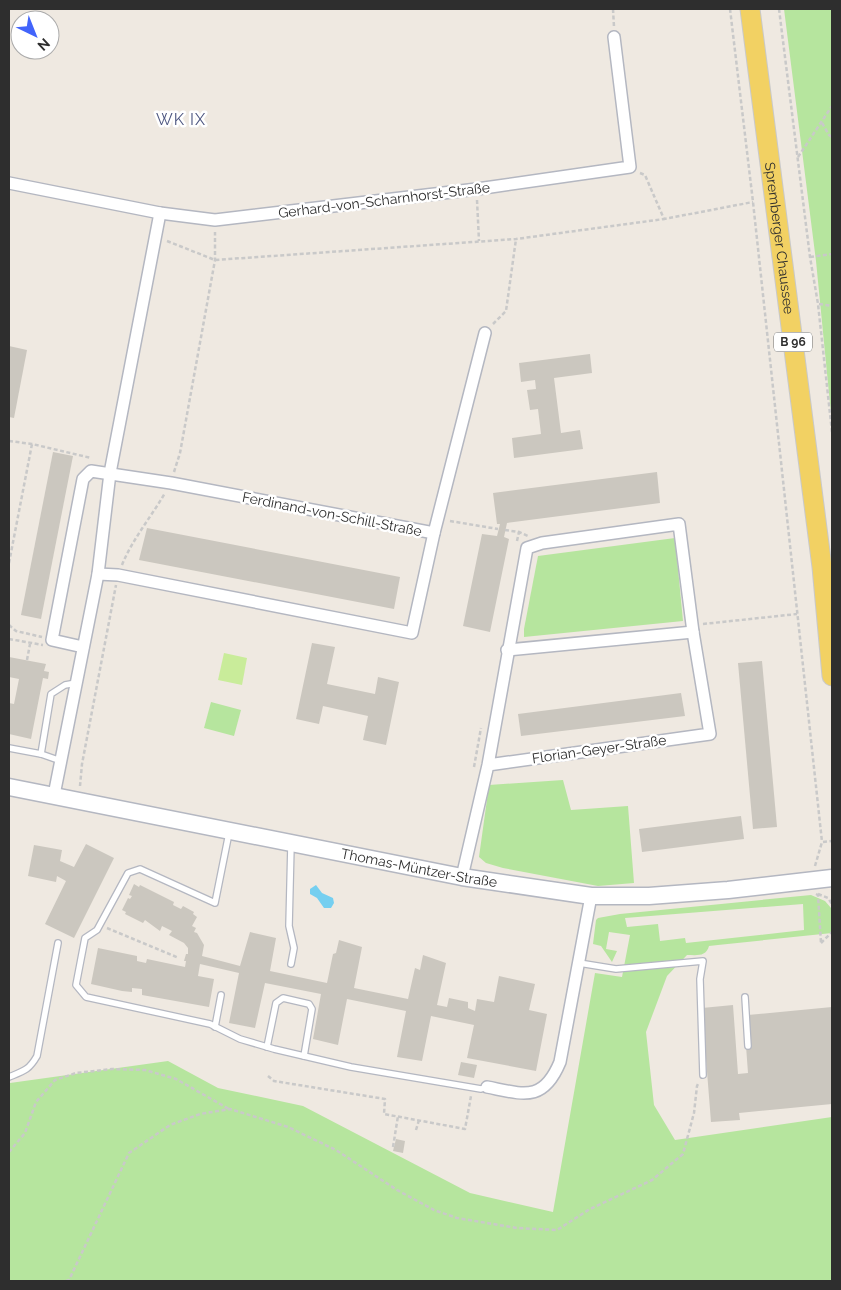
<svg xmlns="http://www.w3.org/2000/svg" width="841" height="1290" viewBox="0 0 841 1290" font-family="Raleway,sans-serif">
  <rect width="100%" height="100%" fill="#efe9e1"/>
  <g fill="#b6e59e" fill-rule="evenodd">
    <path d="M784 9H832V424L816 261Z"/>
    <path d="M675 538 683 621 524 637V629L538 556Z"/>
    <path d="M211 702 241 710 234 736 204 728Z"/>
    <path d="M563 780 571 810 628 806 634 883 598 886 503 868 486 863 479 857 489 785Z"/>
    <path d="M811 895 825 901 831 908 832 933 718 945 709 946C706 957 697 955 687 955L667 976 646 1032 654 1105 675 1140 832 1117V1281H9V1090L10 1083 168 1061 218 1088 303 1106 470 1193 553 1212 595 973 622 977 630 935 609 932 606 949 617 951 612 962 601 946 593 944 596 920 598 918 620 914ZM803 904 804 930 686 943 685 938 660 941 658 924 627 927 625 918Z"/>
  </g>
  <path fill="#c9ec9a" d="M224 653 247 658 242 685 218 680Z"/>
  <path fill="#75cff0" d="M316 885 322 893 333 898 334 903 331 908H324L317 898 310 894V889Z"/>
  <g fill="#cbc7bf">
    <path d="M9 346 27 350 14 418 9 417Z"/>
    <path d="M590 354 592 373 554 378 561 433 580 430 583 449 514 458 512 438 541 434 538 409 530 410 527 390 536 389 535 380 521 382 519 363Z"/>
    <path d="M53 452 73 456 41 619 21 615Z"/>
    <path d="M657 472 660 503 507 523 504 537 509 539 490 632 463 626 482 534 497 536 500 524H497L493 493Z"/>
    <path d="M147 528 400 577 394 609 139 560Z"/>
    <path d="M312 643 335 647 327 684 375 694 378 677 399 682 386 745 363 740 368 716 323 706 319 724 296 719Z"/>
    <path d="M9 657 46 664 44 671 49 672 48 679 43 678 31 739 9 734V703L14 704 19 679 9 677Z"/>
    <path d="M762 661 777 827 753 829 738 663Z"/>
    <path d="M681 693 685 716 521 736 518 714Z"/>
    <path d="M741 816 744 839 642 852 639 829Z"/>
    <path d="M86 844 114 858 74 938 45 924 66 881 57 876 56 882 28 876 34 845 62 850 60 861 74 867Z"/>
    <path d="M134 884 139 887 140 885 174 902 173 905 181 909 183 906 194 912 193 914 197 917 192 926 196 928 194 932 197 933 204 945 202 956 240 966 250 932 276 938 270 971 327 983 333 954 336 953 339 940 362 947 354 988 408 999 415 968 420 970 423 955 446 963 437 1005 447 1007 449 998 468 1002V1008L475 1011 477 999 494 1002 499 976 535 984 529 1010 547 1014 536 1071 467 1058 474 1025 431 1016 422 1061 397 1057 406 1011 347 999 338 1045 313 1039 321 994 265 983 255 1028 229 1023 239 973 200 964 198 976 214 979 209 1007 142 995V989L132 988V992L122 991 91 984 98 948 137 956V961L146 963 147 959 185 967 186 961H184L186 954H188V948L184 943 169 935 172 931 162 926 160 931 145 920 143 923 125 914 126 912 122 910 128 898 130 899 132 896 129 895Z"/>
    <path d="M733 1005 738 1074 748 1073 746 1046H751L748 1015 832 1007V1104L739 1113 740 1120 711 1122 702 1008Z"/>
    <path d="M461 1062 477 1065 474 1078 458 1075Z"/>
    <path d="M396 1139 405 1141 403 1153 393 1151Z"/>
  </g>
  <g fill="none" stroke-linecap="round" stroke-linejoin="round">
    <defs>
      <g id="lane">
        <path d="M9 748 41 754 61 761"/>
        <path d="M41 754 51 694 65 685 76 683"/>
        <path d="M229 833 215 903 140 869 128 873 97 930 85 938 76 985 86 997 210 1024 240 1039 274 1049 351 1067 481 1089 487 1087"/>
        <path d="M579 963 616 969 703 961 700 979 703 1075"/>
        <path d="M291 964 294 948 289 926 291 845"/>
        <path d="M745 997 748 1046"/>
        <path d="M215 1027 221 995"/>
        <path d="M267 1047 276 1003 283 998 309 1004 312 1009 304 1056"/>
        <path d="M9 1077C24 1071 29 1070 37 1056L58 943"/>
      </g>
      <g id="street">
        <path d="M9 183 160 213 215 220 477 189 630 167 614 37"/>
        <path d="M434 533 485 333"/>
        <path d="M83 647 52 640 83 479 91 471 171 483 434 533 412 633 118 575 98 574"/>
        <path d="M507 650 693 632"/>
        <path d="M54 795 98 574 110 473 160 213"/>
        <path d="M462 877 488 765 527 548 542 543 679 524 693 632 710 734 488 765"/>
        <path d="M487 1087C523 1094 543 1103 560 1062L591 896"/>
      </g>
      <g id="secondary">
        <path id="s1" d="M9 787 462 877 591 896H649L728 890 832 878"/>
      </g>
      <g id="primary">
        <path id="s2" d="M750 9 822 567 832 676"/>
      </g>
    </defs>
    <use href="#lane" stroke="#b4b7c1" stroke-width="8"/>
    <use href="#street" stroke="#b4b7c1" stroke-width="14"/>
    <use href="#secondary" stroke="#b4b7c1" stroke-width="19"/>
    <use href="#primary" stroke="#c9c9c9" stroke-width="21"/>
    <g stroke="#c9c9c9" stroke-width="2.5" stroke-dasharray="4 2.5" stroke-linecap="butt">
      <path d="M613 9 614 27"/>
      <path d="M730 9 753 202 822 842"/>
      <path d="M779 9 810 257 818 304 832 432"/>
      <path d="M822 123 829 135 832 137"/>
      <path d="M798 157 832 106"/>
      <path d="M640 173 645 175 664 219 753 202"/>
      <path d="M477 200 479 241"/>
      <path d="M167 241 215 260 516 239 664 219"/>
      <path d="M810 257 832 254"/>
      <path d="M819 304 832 306"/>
      <path d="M493 324 506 311 516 239"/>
      <path d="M9 441 32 444 91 458"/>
      <path d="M174 472 180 453 215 260V232"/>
      <path d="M450 521 498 529"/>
      <path d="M505 530 519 532 528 536"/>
      <path d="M517 541 519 532"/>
      <path d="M9 563 32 444"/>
      <path d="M122 565C132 540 151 517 165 493"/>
      <path d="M703 624 797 614"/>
      <path d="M9 625 16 631 42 637"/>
      <path d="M9 639 43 645"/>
      <path d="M27 660 30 644"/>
      <path d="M474 767 481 728"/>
      <path d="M80 786 82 764 116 585"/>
      <path d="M815 866 822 842 832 841"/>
      <path d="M816 894 818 895 821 943"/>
      <path d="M818 894 828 898 832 904"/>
      <path d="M107 928 179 958"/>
      <path d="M821 943 832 932"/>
      <path d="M268 1076 274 1081 385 1099 384 1114 465 1129 471 1096"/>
      <path d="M416 1130 419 1120"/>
      <path d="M393 1147 398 1116"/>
      <path d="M9 1152 25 1133 36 1102 55 1080 76 1073 112 1069 145 1070 176 1079 229 1109"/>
      <path d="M66 1281 69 1280 129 1153 170 1125 200 1114 230 1109 288 1127 336 1150 397 1190 434 1210 457 1218 517 1228 557 1230 590 1209 652 1180 683 1154 694 1113 697 1086 699 1082"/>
    </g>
    <use href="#lane" stroke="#fff" stroke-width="5.5"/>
    <use href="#street" stroke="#fff" stroke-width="11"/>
    <use href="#secondary" stroke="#fff" stroke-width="16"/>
    <use href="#primary" stroke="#f2d163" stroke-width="19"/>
  </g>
  <g text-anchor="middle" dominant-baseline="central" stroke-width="5" stroke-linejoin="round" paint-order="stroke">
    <rect fill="#fff" stroke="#6d6d6d" stroke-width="1" x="774" y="332.5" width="38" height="19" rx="4"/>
    <g font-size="12" font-weight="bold" fill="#2e2e2e">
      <text x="793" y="342">B 96</text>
    </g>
    <g font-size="14" fill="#2e2e2e" stroke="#fff">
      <text transform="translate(384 200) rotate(-7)">Gerhard-von-Scharnhorst-Straße</text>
      <text stroke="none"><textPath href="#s2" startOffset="231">Spremberger Chaussee</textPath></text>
      <text transform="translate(332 514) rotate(11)">Ferdinand-von-Schill-Straße</text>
      <text transform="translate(599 749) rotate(-8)">Florian-Geyer-Straße</text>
      <text stroke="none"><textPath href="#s1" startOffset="418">Thomas-Müntzer-Straße</textPath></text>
    </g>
    <g font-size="16" letter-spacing="1" fill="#4d5680" stroke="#fff">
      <text x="181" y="119">WK IX</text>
    </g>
  </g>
  <rect width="841" height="1290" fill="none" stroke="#2e2e2e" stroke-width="20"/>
  <g transform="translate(35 35) rotate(137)"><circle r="24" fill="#ffffff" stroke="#ababab"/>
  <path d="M0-4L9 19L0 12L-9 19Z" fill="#4264fb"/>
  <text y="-8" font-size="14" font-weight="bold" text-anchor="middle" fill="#2e2e2e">N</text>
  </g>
</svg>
